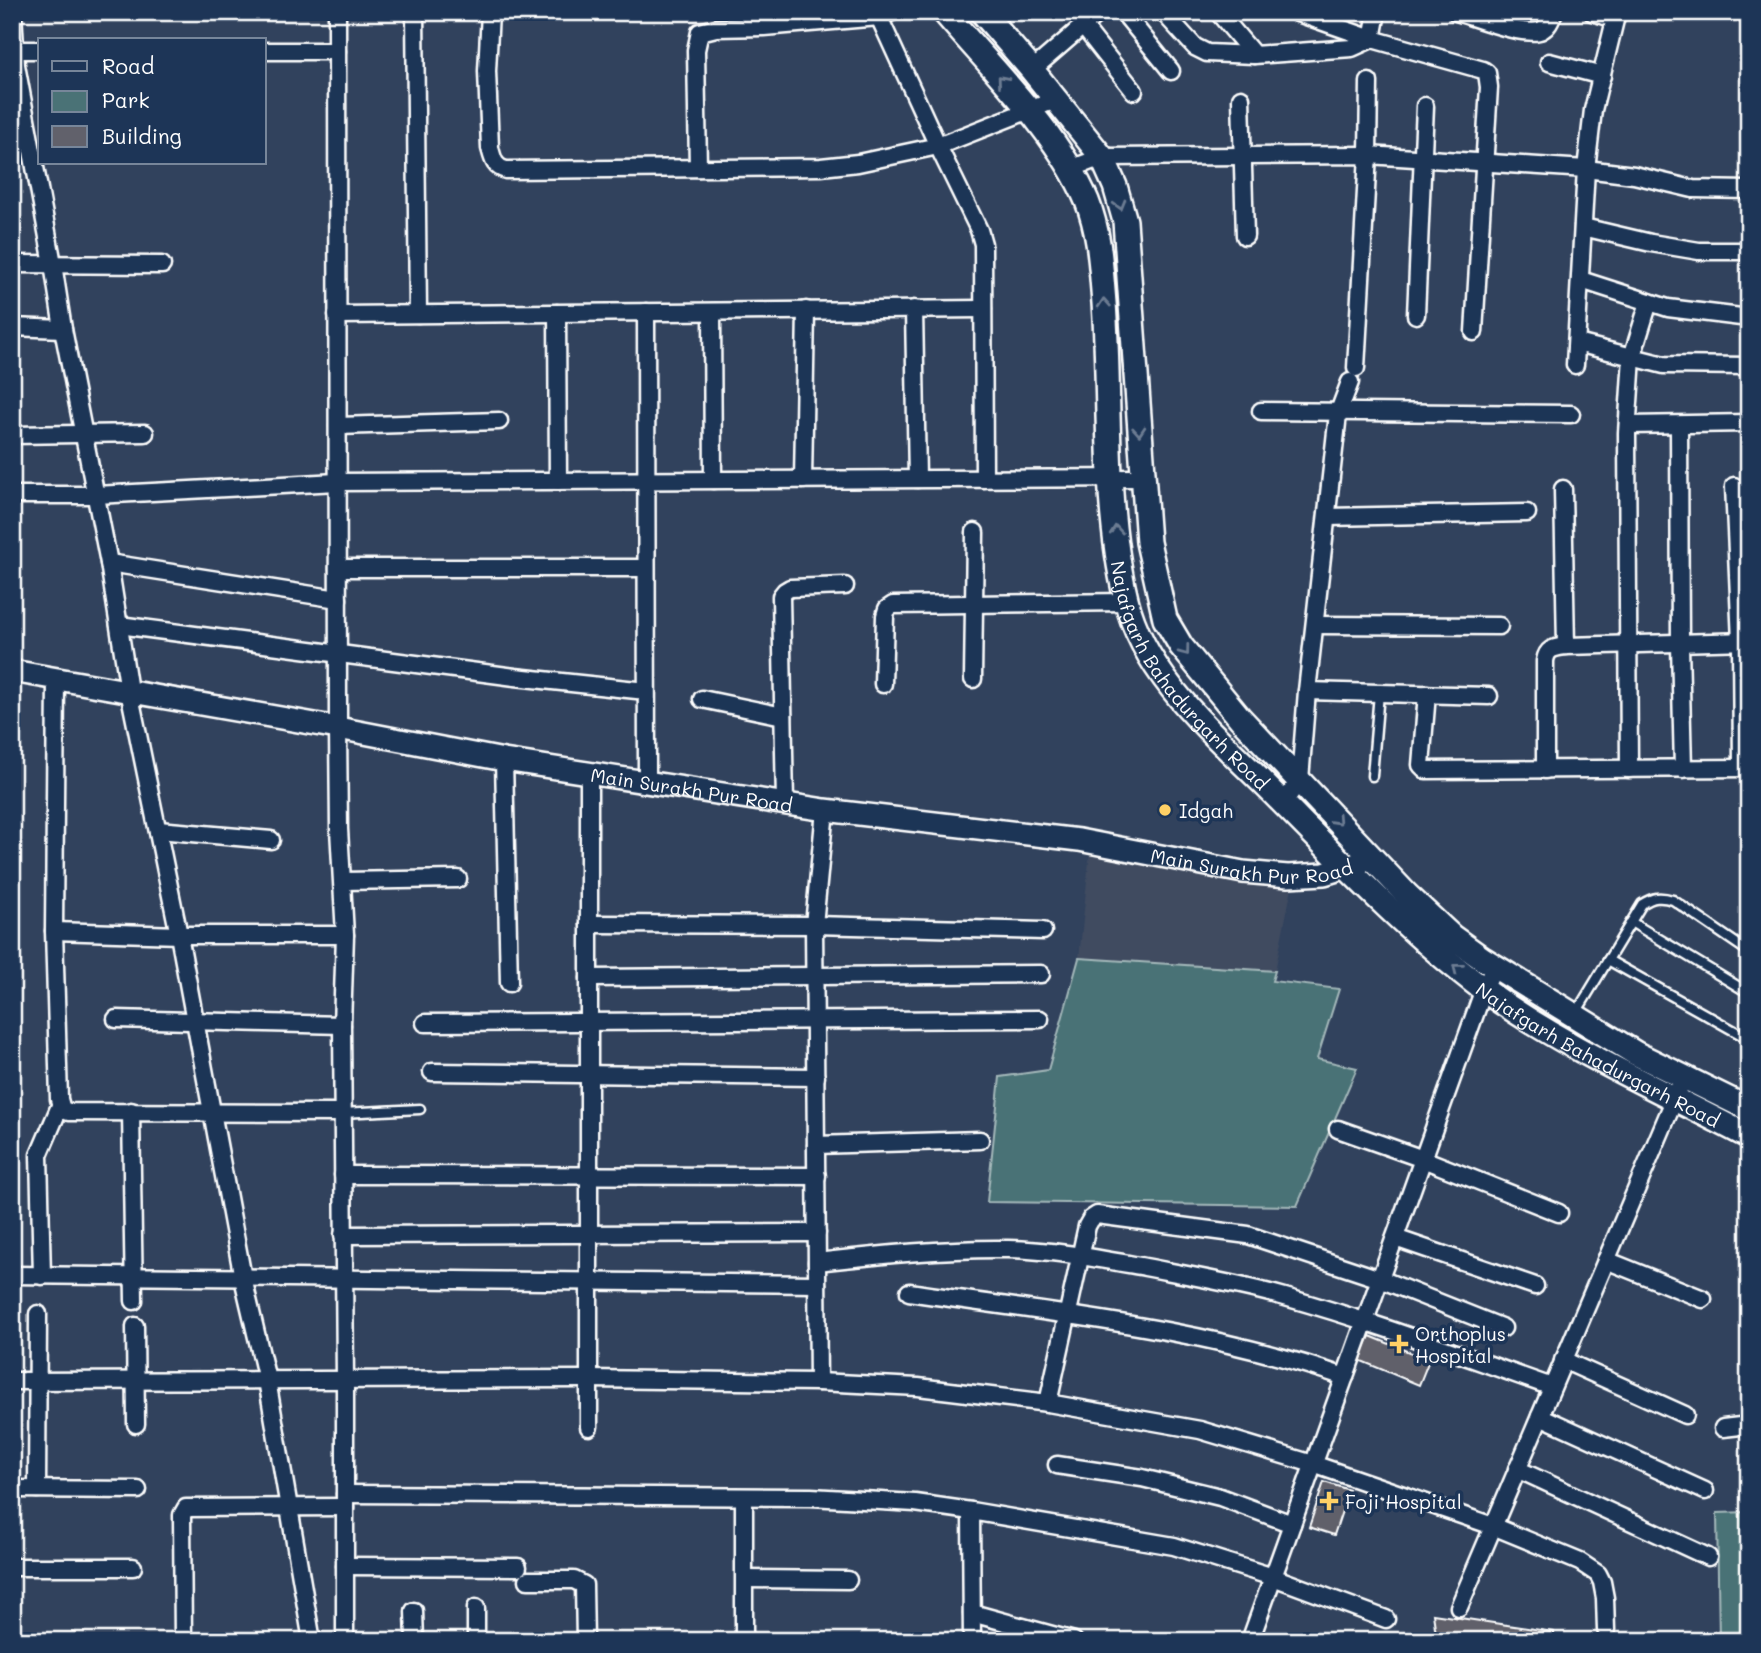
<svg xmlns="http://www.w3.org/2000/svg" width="1761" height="1653" viewBox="0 0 1761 1653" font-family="Mali,sans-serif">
  <rect width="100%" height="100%" fill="#31425d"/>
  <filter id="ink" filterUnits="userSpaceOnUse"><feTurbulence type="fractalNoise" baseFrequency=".0143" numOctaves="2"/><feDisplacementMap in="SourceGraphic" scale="14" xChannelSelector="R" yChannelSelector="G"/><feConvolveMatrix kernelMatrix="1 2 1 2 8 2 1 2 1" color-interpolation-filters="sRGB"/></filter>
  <g filter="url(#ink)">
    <path fill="#3f4b61" d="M1090 851 1293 882 1275 971 1079 958Z"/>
    <g fill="#4a7276" stroke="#a4b8ba" stroke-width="2">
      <path d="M1079 958 1275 971 1272 981 1339 989 1317 1059 1357 1068 1297 1206 987 1202 1000 1077 1048 1070Z"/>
      <path d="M1749 1512V1641H1719L1717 1513Z"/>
    </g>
    <g fill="#61616b" stroke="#fff" stroke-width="2">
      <path d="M1370 1336 1429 1360 1419 1385 1359 1360Z"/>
      <path d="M1324 1482 1349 1490 1334 1535 1309 1527Z"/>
      <path d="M1433 1614 1554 1632V1641H1437Z"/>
    </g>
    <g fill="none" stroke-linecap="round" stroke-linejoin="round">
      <defs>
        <g id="service">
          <path d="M1372 776 1379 693"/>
          <path d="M1631 922 1749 993"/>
          <path d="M1608 960 1749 1039"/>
          <path d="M1576 1013 1642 904C1653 897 1660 896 1673 900L1749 952"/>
          <path d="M342 1113 420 1109"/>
        </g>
        <g id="minor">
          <path d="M13 12 16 65 53 264 63 329 109 563 129 691 179 935 243 1278 267 1380 312 1641"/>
          <path d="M337 12 338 728 339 829 345 935 342 1025 345 1380V1641"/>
          <path d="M415 12 418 314"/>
          <path d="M490 12 487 71 490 148C493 159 494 167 506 170L821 167 858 163 938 146 879 17"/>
          <path d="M1123 12 1171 71"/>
          <path d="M1163 12 1195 47 1207 53 1254 55 1352 48 1372 39 1377 12"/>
          <path d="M1218 12 1254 55"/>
          <path d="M1295 12 1372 39 1483 70 1487 73 1489 87 1474 332"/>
          <path d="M1456 12C1474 17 1526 38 1542 30 1549 26 1551 19 1554 12"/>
          <path d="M1592 12 1615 19"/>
          <path d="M1083 26 1134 91"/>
          <path d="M12 50H40"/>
          <path d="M264 51H337"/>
          <path d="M1549 62 1602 76"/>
          <path d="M1032 70 1099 12"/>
          <path d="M1241 98 1245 236"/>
          <path d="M698 168 696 50 700 32 716 28 764 27 879 17 892 12"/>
          <path d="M1070 169 1102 157 1368 155 1586 169 1634 175 1693 189 1749 190"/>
          <path d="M1583 227 1651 243 1699 251H1749"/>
          <path d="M12 264 162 265"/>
          <path d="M1581 280 1668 308 1749 318"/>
          <path d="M914 309 917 479"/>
          <path d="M646 312 647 781"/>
          <path d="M712 312 713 480"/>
          <path d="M557 313 558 481"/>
          <path d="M337 315 983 309"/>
          <path d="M1416 315 1425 106"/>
          <path d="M12 327 63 329"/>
          <path d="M1577 343 1664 365 1749 366"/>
          <path d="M1575 365 1586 169 1593 110 1617 12"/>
          <path d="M1356 368 1368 155 1369 82"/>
          <path d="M1261 411 1571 414"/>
          <path d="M1629 425 1749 423"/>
          <path d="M1679 425 1680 645 1683 769"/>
          <path d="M338 426 499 421"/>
          <path d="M12 435 145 433"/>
          <path d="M984 479 983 244 979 230 938 146 1055 100"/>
          <path d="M803 480 806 310"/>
          <path d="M1734 486 1741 641 1742 768"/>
          <path d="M1563 489 1566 646"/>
          <path d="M12 495H96L337 482 1142 478"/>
          <path d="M1327 517 1527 513"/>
          <path d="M109 563 338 599"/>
          <path d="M338 568H646"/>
          <path d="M119 625 515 677 646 691"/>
          <path d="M1315 625 1499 626"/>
          <path d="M56 678 54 931 59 1099 62 1110 69 1112 342 1113"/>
          <path d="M973 679 975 532"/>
          <path d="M883 684 885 616 887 609 893 605 1127 602"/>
          <path d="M1307 691 1489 696"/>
          <path d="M1427 694 1421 765 1426 770 1749 768"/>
          <path d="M702 699 783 716"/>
          <path d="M504 760 509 983"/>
          <path d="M1629 769 1627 433 1632 357 1649 302"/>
          <path d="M1545 770V661C1547 648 1554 648 1566 646L1749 641"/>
          <path d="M589 773V1427"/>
          <path d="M785 803 781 596 785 591 790 588 845 586"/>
          <path d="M1283 803 1300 780 1307 691 1338 414 1350 382"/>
          <path d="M158 830 271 840"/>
          <path d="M343 881 458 879"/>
          <path d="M589 924 814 925 1043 931"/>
          <path d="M54 931 179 935H345"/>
          <path d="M589 978 1041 974"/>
          <path d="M116 1019 342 1025"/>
          <path d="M425 1023 1040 1019"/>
          <path d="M432 1072 816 1077"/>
          <path d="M131 1111 134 1301"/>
          <path d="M1338 1129 1423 1159 1559 1213"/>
          <path d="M816 1145 980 1140"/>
          <path d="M343 1175 817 1176"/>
          <path d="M343 1235 817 1233"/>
          <path d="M1395 1238 1535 1286"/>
          <path d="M1606 1260 1703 1299"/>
          <path d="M817 1262C880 1255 945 1248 1008 1249 1054 1250 1100 1259 1145 1267 1192 1276 1239 1284 1285 1297 1375 1322 1463 1356 1552 1387"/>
          <path d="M12 1275 817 1284"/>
          <path d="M42 1276 39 1155 60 1106"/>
          <path d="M909 1292C1057 1314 1203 1328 1345 1377"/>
          <path d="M135 1326 136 1424"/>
          <path d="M1563 1360 1685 1415"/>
          <path d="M12 1381 589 1379 818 1382 918 1387 1048 1403 1200 1430 1313 1464 1493 1526 1580 1562 1598 1574 1602 1582 1605 1598 1606 1630"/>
          <path d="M818 1382 814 925 825 810"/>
          <path d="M1048 1403 1087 1226 1091 1219 1097 1215 1248 1235 1380 1279 1503 1328"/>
          <path d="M1540 1416 1705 1491"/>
          <path d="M1723 1428 1749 1425"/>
          <path d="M1057 1465 1142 1478 1220 1497 1292 1524"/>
          <path d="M1517 1469 1708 1557"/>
          <path d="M12 1489 138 1490"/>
          <path d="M37 1489 38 1314"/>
          <path d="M345 1494 811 1497 915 1503 971 1511 1174 1546 1273 1577 1386 1619"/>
          <path d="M744 1498V1641"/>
          <path d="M971 1511 972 1641"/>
          <path d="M345 1566 518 1567"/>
          <path d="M12 1567H133"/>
          <path d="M745 1579 848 1580"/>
          <path d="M528 1580H574L584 1585 585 1641"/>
          <path d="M1459 1607 1684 1077"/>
          <path d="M414 1611 415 1641"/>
          <path d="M972 1613 1074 1641"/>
          <path d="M12 1641H20"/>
          <path d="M183 1641 182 1515 186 1508 345 1507"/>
          <path d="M476 1641V1608"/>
          <path d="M1250 1641 1484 989 1495 966"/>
        </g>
        <g id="tertiary">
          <path id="s1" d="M12 671 338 728 504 760 825 810 1079 840 1243 872 1288 876 1324 874 1360 863"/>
        </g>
        <g id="secondary">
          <path id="s2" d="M944 12C992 69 1058 132 1087 201 1100 234 1101 268 1104 303 1111 400 1103 504 1126 599 1144 674 1208 729 1261 781 1333 853 1402 928 1483 989 1565 1049 1659 1089 1749 1137"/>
          <path d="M982 12 1032 70 1102 157 1115 186 1125 221 1148 542 1165 619 1181 646 1240 718 1407 895 1451 936 1483 959 1635 1053 1749 1109"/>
        </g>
      </defs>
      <use href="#service" stroke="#fff" stroke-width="13"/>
      <use href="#minor" stroke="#fff" stroke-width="21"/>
      <use href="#tertiary" stroke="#fff" stroke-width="26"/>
      <use href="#secondary" stroke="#fff" stroke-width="28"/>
      <use href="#service" stroke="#1d3557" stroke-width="8"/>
      <use href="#minor" stroke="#1d3557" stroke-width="16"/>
      <use href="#tertiary" stroke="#1d3557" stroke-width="21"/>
      <use href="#secondary" stroke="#1d3557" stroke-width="23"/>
    </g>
    <defs><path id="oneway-chevron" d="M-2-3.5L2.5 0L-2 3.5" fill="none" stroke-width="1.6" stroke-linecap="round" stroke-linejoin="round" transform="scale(1.75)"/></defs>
    <g stroke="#6c7c92">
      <use href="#oneway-chevron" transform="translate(1002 80) rotate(-131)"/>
      <use href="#oneway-chevron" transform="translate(1120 205) rotate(74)"/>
      <use href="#oneway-chevron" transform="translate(1104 303) rotate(-94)"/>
      <use href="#oneway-chevron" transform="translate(1139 431) rotate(86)"/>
      <use href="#oneway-chevron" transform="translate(1116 530) rotate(-95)"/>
      <use href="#oneway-chevron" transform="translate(1185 651) rotate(53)"/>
      <use href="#oneway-chevron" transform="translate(1337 820) rotate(47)"/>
      <use href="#oneway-chevron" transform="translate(1457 968) rotate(-142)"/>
    </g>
  </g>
  <g fill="#ffd166" stroke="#1d3557" stroke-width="2.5">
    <circle cx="1165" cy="810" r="7"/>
    <path d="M1395.5 1333.5h7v7h7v7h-7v7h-7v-7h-7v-7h7z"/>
    <path d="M1325.5 1490.5h7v7h7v7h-7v7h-7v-7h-7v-7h7z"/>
  </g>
  <g text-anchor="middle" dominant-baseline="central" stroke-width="7" stroke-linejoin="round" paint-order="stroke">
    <g font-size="19" fill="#fff" stroke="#1d3557">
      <text stroke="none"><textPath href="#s2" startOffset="738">Najafgarh Bahadurgarh Road</textPath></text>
      <text stroke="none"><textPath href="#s1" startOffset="690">Main Surakh Pur Road</textPath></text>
      <text stroke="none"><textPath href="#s1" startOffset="1256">Main Surakh Pur Road</textPath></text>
      <text stroke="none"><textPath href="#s2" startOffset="1306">Najafgarh Bahadurgarh Road</textPath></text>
    </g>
    <g font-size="19" fill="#fff" stroke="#1d3557" text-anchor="start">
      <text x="1179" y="810">Idgah</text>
      <text x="1415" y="1333">Orthoplus<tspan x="1415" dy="22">Hospital</tspan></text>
      <text x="1345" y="1501">Foji Hospital</text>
    </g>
  </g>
  <rect width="1761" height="1653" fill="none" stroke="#1d3557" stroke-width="42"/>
  <rect x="21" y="21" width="1719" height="1611" fill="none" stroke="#fff" stroke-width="2.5" filter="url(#ink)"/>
  <rect x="38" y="38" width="228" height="126" fill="#1d3557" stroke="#77869a" stroke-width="2"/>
  <rect x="52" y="61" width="35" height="10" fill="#1d3557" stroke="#77869a" stroke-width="2"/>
  <text x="102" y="74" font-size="21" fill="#ffffff">Road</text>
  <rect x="52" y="91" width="35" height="21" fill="#4a7276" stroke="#77869a" stroke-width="2"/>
  <text x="102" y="108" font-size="21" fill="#ffffff">Park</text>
  <rect x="52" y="126" width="35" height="21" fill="#61616b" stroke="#77869a" stroke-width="2"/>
  <text x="102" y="144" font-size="21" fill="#ffffff">Building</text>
</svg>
